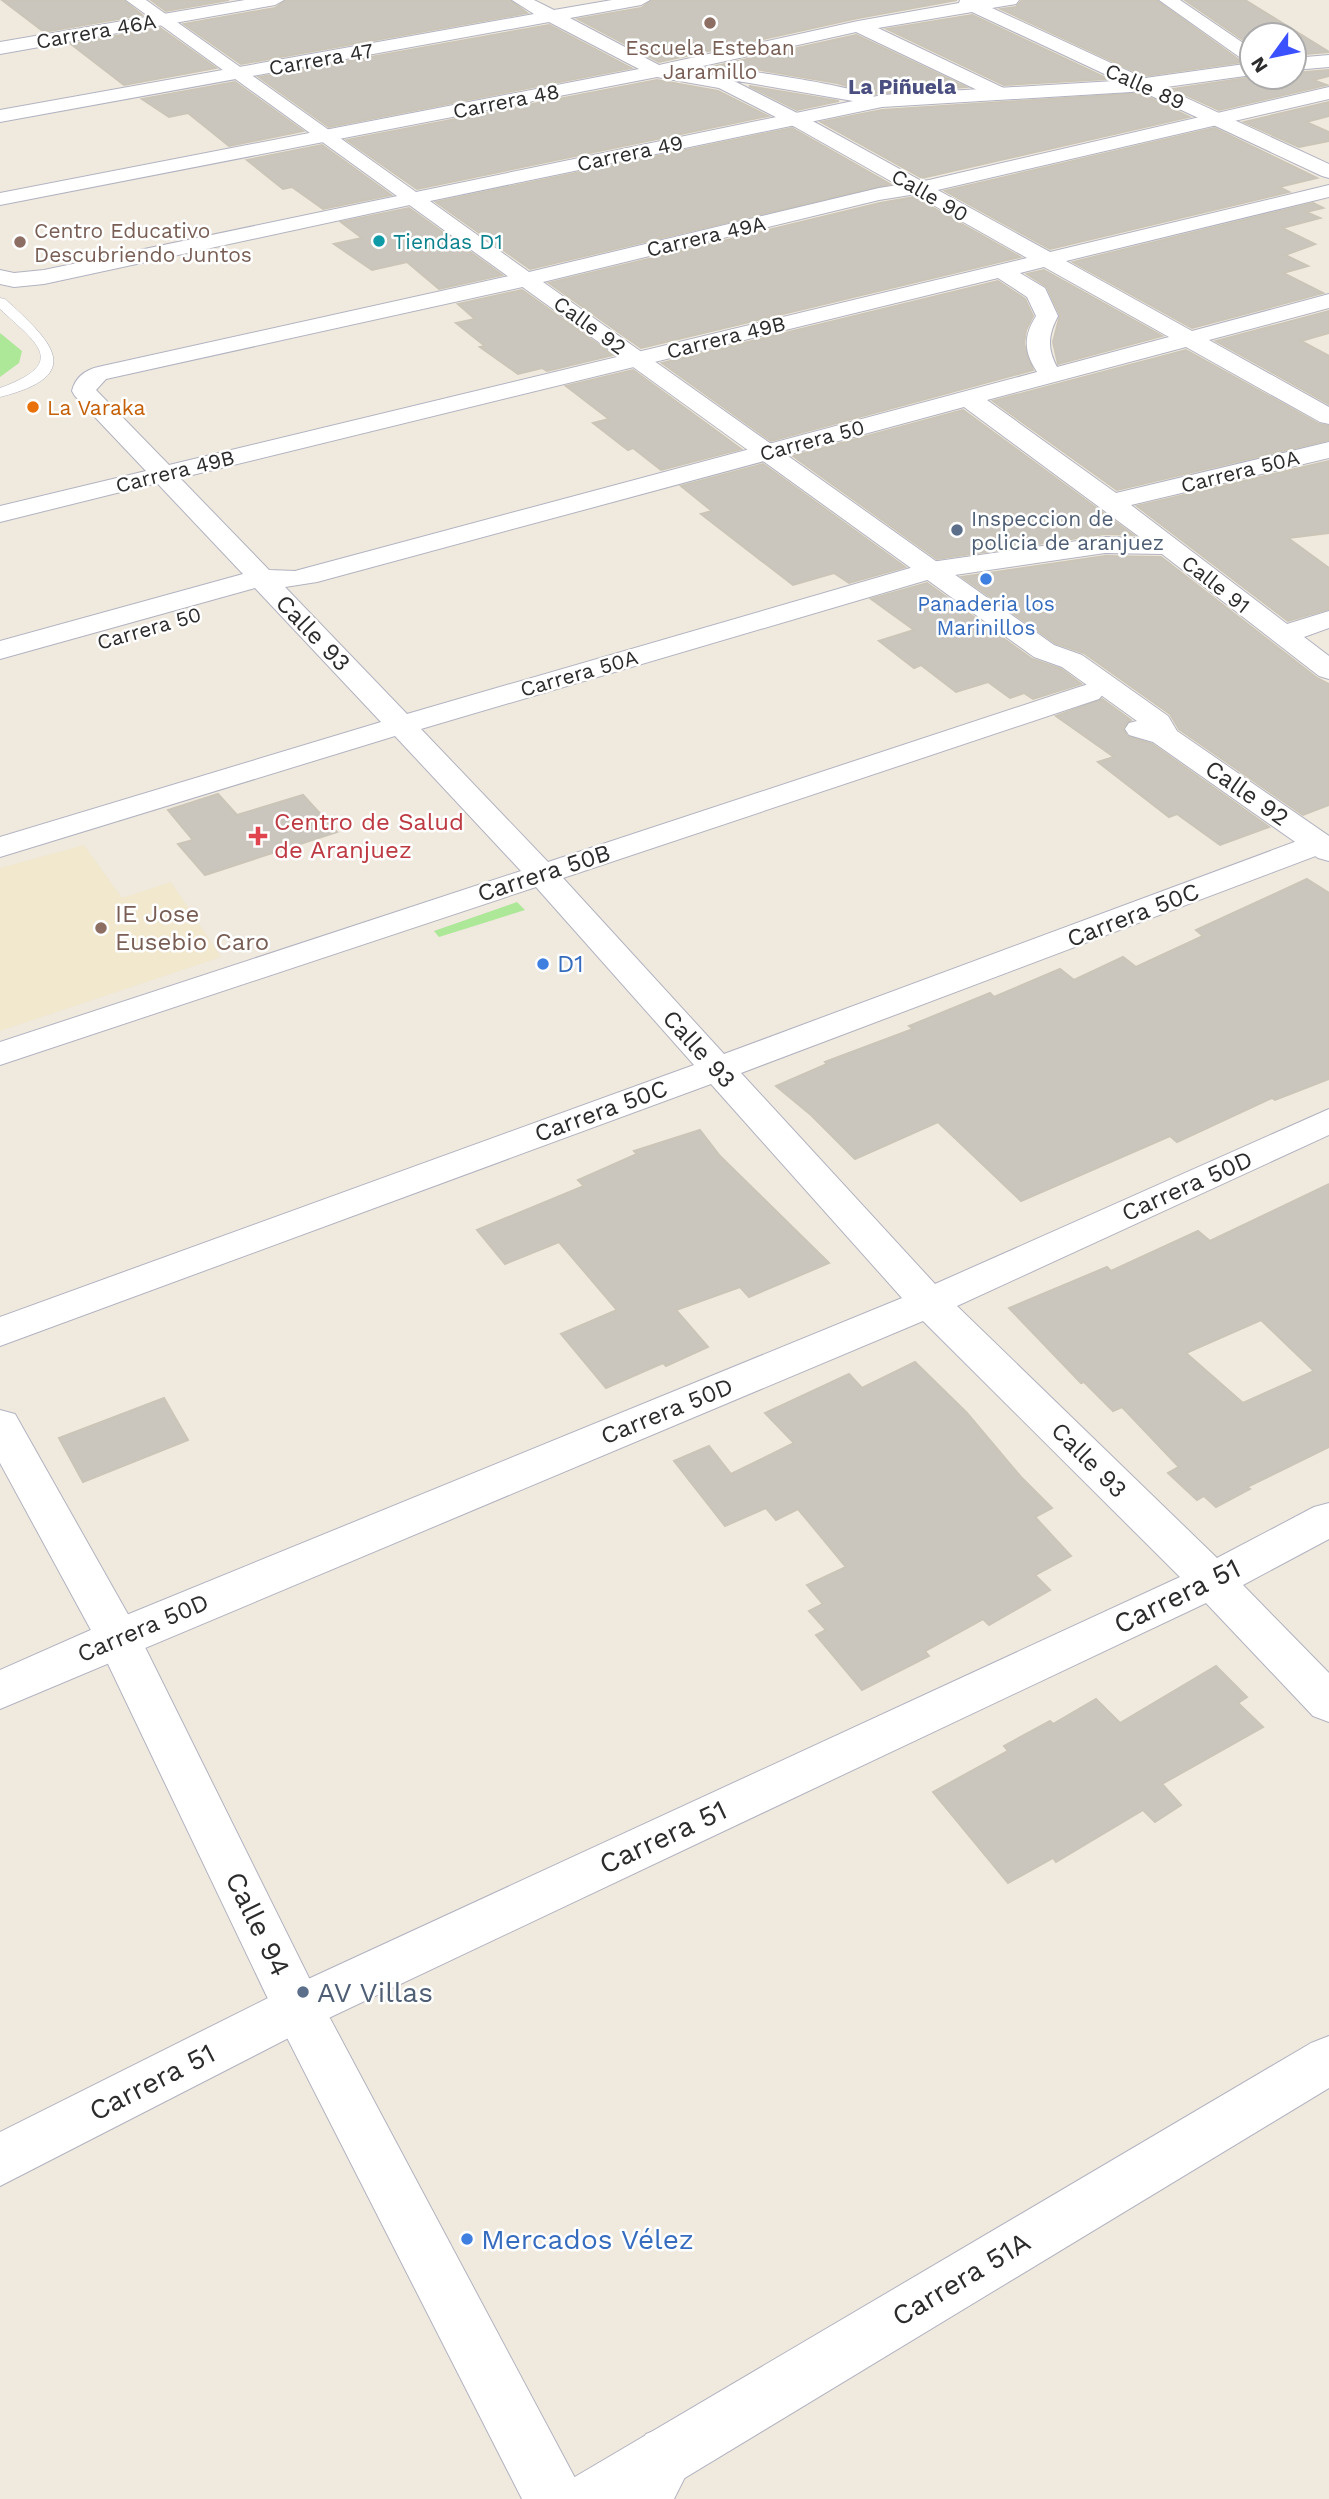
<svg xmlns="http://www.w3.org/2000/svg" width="1329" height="2499" viewBox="0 0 1329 2499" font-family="'Work Sans',sans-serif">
  <rect width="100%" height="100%" fill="#efe9de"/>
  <path fill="#f1e8cd" d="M84 845 122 898 171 882 221 957 0 1031V868Z"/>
  <g fill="#ade798">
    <path d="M0 333 22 351 19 363 0 377Z"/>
    <path d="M517 902 525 910 439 937 434 931Z"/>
  </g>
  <g fill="#cac6be" stroke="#cac5b7" stroke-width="2" fill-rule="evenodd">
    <path d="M2 0H123L142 15 44 32Z"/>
    <path d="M151 0H229L166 11Z"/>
    <path d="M286 0H510L527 13 241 64 184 24 275 8Z"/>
    <path d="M652 0H957L858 18 659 62 578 19 641 8Z"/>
    <path d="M1022 0H1156L1242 62 1144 76 1001 9 1016 7Z"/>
    <path d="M1185 0H1245L1329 52 1294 55V35H1252V46Z"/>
    <path d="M972 15 1108 79 1004 85 887 29Z"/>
    <path d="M549 25 631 68 329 127 259 77Z"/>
    <path d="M160 28 216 68 124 85 71 44Z"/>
    <path d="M856 35 966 87 874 94 837 83 731 65 723 67 720 74 698 70Z"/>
    <path d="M1329 70V76L1313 80 1327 85 1219 110 1173 89 1253 77H1294V73Z"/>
    <path d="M657 80 718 91 768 116 417 189 347 140Z"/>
    <path d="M235 82 303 131 229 146 188 113 169 117 142 99Z"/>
    <path d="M749 86 839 101 797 110Z"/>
    <path d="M1140 93 1189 117 922 178 821 122 882 110Z"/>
    <path d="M1329 102V116L1306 122 1329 132V141L1299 147 1244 122Z"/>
    <path d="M792 128 890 184 530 269 436 202Z"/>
    <path d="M1214 128 1317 178 1279 187 1289 192 1050 249 945 191Z"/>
    <path d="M322 145 391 195 323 209 292 187 283 189 247 160Z"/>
    <path d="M914 197 1020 257 641 348 549 283 880 203Z"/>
    <path d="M1313 203 1323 208 1306 212 1320 218 1282 228 1315 244 1285 255 1308 266 1283 273 1323 293 1192 328 1073 262Z"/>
    <path d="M409 208 502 275 439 289 407 262 372 270 334 244 362 238 341 222Z"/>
    <path d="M1044 270 1162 336 1058 364 1053 342 1060 315 1047 287 1027 274Z"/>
    <path d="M998 281 1025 299 1033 316 1026 330 1024 344 1033 370 771 441 662 363Z"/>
    <path d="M522 290 613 355 547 371 542 368 518 374 480 347 485 346 456 323 475 319 458 304Z"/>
    <path d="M1329 311V333L1301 341 1329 356V404L1216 341Z"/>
    <path d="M1186 350 1319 424 1329 426V440L1117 490 993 401Z"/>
    <path d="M633 370 741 449 661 470 633 448 628 450 593 423 609 419 566 386Z"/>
    <path d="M963 410 1133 535 1105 534 937 559 793 456Z"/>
    <path d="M1329 461V533L1288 538 1329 568V609L1288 621 1137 506Z"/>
    <path d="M763 464 905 567 849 583 834 573 793 585 701 514 712 511 681 486Z"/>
    <path d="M1105 556 1161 557 1317 678 1329 684V805L1303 815 1179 729 1170 714 1084 653 1055 643 962 577Z"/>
    <path d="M927 583 1032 659 1061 669 1081 684 1033 699 1024 693 1010 698 988 682 956 692 921 665 914 668 879 641 914 630 871 599Z"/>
    <path d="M1102 699 1131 720 1123 728 1127 736 1152 744 1269 827 1220 845 1177 814 1169 817 1098 762 1114 757 1056 716Z"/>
    <path d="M218 794 237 815 303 795 337 832 205 875 178 844 193 840 168 810Z"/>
    <path d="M1307 879 1329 893V1079L1275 1100 1272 1098 1177 1142 1170 1136 1021 1201 938 1122 855 1159 811 1115 776 1086 827 1064 825 1062 913 1029 909 1026 990 993 994 997 1060 969 1074 980 1123 957 1136 967 1203 936 1196 930Z"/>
    <path d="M700 1130 720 1156 829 1263 749 1297 740 1287 676 1310 708 1347 666 1366 663 1363 606 1388 561 1334 617 1310 559 1242 505 1264 477 1230 584 1186 578 1180 637 1154 634 1151Z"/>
    <path d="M1329 1184V1447L1247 1487 1250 1489 1216 1507 1204 1496 1197 1500 1168 1473 1179 1467 1122 1407 1113 1411 1084 1382 1081 1383 1009 1308 1107 1267 1111 1271 1198 1231 1210 1241ZM1261 1320 1314 1371 1243 1403 1186 1353Z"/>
    <path d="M915 1362 967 1413 1021 1477 1052 1508 1035 1517 1071 1556 1035 1575 1050 1590 989 1625 983 1619 925 1651 929 1656 862 1690 816 1635 826 1630 809 1611 823 1604 807 1585 846 1567 798 1509 776 1520 766 1508 725 1526 674 1461 709 1446 731 1474 794 1443 765 1413 849 1374 862 1388Z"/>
    <path d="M164 1398 188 1440 83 1482 59 1438Z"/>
    <path d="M1216 1666 1247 1697 1238 1703 1263 1727 1162 1784 1181 1805 1155 1822 1143 1810 1056 1862 1053 1858 1008 1883 933 1792 1008 1751 1004 1746 1050 1721 1053 1724 1096 1699 1120 1723Z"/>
  </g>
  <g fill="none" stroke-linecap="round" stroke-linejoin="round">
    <defs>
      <path id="service" d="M0 298 5 299C51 341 88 375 0 397V388C68 363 39 345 0 309Z"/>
      <g id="minor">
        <path d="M245 0H284L275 5 0 54V42Z"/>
        <path d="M512 0H534L554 10 612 0H650L641 5 570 18 659 65 858 21 959 3 960 0H1019L1016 4 992 8 1329 164V178L1322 176 972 12 878 28 1008 90 1011 94 1008 98H994L856 32 685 70 724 77 722 74 724 70 731 68C757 73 870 87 883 102L873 108 853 101 732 80 809 119 1050 252 1329 185V197L1066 261 1192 331 1329 294V308L1209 340 1329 407V424L1320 422 1186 347 987 400 1116 493 1329 442V458L1131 505 1287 624 1329 611V628L1304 637 1329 656V679L1319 676 1162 554 1105 553 934 578 421 729 548 862 1079 687 1089 684 1099 687 1104 693 1099 699 563 878 724 1054 1308 837 1319 834 1329 837V851L741 1073 935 1284 1329 1109V1135L957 1306 1217 1558 1314 1507 1329 1503V1539L1243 1585 1329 1673V1722L1313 1716 1206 1603 316 2024 0 2186V2132L280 1992 1180 1577 923 1321 0 1709V1670L102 1625 902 1298 711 1084 0 1346V1317L694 1065 536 887 0 1065V1042L521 871 395 736 0 857V837L381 722 255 588 0 659V641L243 574 157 483 0 522V506L146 471 75 396 72 391C75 378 85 370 98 367L527 272 535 274 538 279 535 284 527 286 106 379 96 390 169 465 1027 258 795 127 719 88 657 77 0 205V193L639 69 549 22 0 122V110L534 14ZM1044 267 1169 337 1057 367C1047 348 1048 335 1058 316L1045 288 1020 273ZM998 278 1027 297 1036 316C1023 337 1024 352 1037 372L295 571 269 570 180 478ZM964 407 1141 538 1105 537 931 562 407 714 285 587 317 582Z"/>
        <path d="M1159 0H1180L1252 49V63L1245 61Z"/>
        <path d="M412 193 419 195 422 199 419 203 44 284 14 287 0 284V270L14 273 44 270Z"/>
        <path d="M1329 2036V2088L650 2499H564L573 2478 1311 2043Z"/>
      </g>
      <g id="tertiary">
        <path d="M126 0H146L416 192 882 95 1131 80 1252 63V75L1131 92 882 107 430 201 529 272 879 188 929 180 1329 87V99L929 192 879 200 543 282 1054 645 1082 655 1168 716 1177 731 1329 836V861L1318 858 1153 742 1129 735 1125 729 1129 723 1137 721 1062 667 1034 657Z"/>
        <path d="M1329 55V67L1294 70V58Z"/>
        <path d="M0 1410 15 1414 134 1625 316 1992 575 2478 584 2499H522L280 2024 98 1643 0 1463Z"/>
        <path d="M667 2426 688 2434 696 2455 674 2499H610L619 2478 646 2434Z"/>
      </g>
    </defs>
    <use href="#service" stroke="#b2b3c1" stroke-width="1"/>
    <use href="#minor" stroke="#b2b3c1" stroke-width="2"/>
    <use href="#tertiary" stroke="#b2b3c1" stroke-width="2"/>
    <use href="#service" fill="#fff" fill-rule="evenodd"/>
    <use href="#minor" fill="#fff" fill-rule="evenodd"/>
    <use href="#tertiary" fill="#fff" fill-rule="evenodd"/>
  </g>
  <g fill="#8d6e63" stroke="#fff" stroke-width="2.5">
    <circle cx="710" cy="23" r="7"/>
    <circle cx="20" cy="242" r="7"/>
    <circle cx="101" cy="928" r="7"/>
  </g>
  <circle fill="#0f9aa8" stroke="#fff" stroke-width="2.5" cx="379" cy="241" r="7"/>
  <circle fill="#e8710a" stroke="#fff" stroke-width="2.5" cx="33" cy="407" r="7"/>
  <g fill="#5c6f8a" stroke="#fff" stroke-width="2.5">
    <circle cx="957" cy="530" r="7"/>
    <circle cx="303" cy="1992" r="7"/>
  </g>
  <g fill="#3f7fe0" stroke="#fff" stroke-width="2.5">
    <circle cx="986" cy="579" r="7"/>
    <circle cx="543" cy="964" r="7"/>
    <circle cx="467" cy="2239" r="7"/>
  </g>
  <path fill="#e0444e" stroke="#fff" stroke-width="2.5" d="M254.5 825.5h7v7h7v7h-7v7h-7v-7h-7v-7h7z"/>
  <g text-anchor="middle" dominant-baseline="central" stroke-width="5" stroke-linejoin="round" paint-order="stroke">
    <g font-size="21" fill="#2c2c2c" stroke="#fff">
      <text transform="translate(96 31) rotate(-10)">Carrera 46A</text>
      <text transform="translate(321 59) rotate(-10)">Carrera 47</text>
      <text transform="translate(1145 86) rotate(24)">Calle 89</text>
      <text transform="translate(506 101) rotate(-11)">Carrera 48</text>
      <text transform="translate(630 153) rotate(-12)">Carrera 49</text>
      <text transform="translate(930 195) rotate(30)">Calle 90</text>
      <text transform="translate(706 236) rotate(-13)">Carrera 49A</text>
      <text transform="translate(590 325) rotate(36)">Calle 92</text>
      <text transform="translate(726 337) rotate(-14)">Carrera 49B</text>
      <text transform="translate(812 440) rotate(-15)">Carrera 50</text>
      <text transform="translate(175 471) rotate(-14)">Carrera 49B</text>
      <text transform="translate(1240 471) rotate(-14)">Carrera 50A</text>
      <text transform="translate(1216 584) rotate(38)">Calle 91</text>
      <text transform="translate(149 628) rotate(-16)">Carrera 50</text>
      <text transform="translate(579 673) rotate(-16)">Carrera 50A</text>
    </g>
    <g font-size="21" fill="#785e54" stroke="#fff">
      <text x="710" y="47">Escuela Esteban<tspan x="710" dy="24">Jaramillo</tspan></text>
      <text x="34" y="230" text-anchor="start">Centro Educativo<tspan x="34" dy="24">Descubriendo Juntos</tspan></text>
    </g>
    <g font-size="21" font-weight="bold" fill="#4a4f80" stroke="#fff">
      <text x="902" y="86">La Piñuela</text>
    </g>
    <g font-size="21" fill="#0d838f" stroke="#fff" text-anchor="start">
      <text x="393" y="241">Tiendas D1</text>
    </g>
    <g font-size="21" fill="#c56008" stroke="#fff" text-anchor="start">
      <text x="47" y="407">La Varaka</text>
    </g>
    <g font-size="21" fill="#4e5e75" stroke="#fff" text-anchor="start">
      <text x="971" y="518">Inspeccion de<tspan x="971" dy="24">policia de aranjuez</tspan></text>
    </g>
    <g font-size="21" fill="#366cbe" stroke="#fff">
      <text x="986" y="603">Panaderia los<tspan x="986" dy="24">Marinillos</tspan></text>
    </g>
    <g font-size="24" fill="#2c2c2c" stroke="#fff">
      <text transform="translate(313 633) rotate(46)">Calle 93</text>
      <text transform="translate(1247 793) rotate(35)">Calle 92</text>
      <text transform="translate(544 873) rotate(-18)">Carrera 50B</text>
      <text transform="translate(1133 915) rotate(-21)">Carrera 50C</text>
      <text transform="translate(699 1049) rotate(48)">Calle 93</text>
      <text transform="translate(601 1111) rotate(-20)">Carrera 50C</text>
      <text transform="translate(1187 1186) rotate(-24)">Carrera 50D</text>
      <text transform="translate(667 1411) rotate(-22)">Carrera 50D</text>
      <text transform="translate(1089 1460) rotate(45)">Calle 93</text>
      <text transform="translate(143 1628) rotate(-23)">Carrera 50D</text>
    </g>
    <g font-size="24" fill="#be3a42" stroke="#fff" text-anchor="start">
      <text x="274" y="822">Centro de Salud<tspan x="274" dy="28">de Aranjuez</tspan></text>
    </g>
    <g font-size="24" fill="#785e54" stroke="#fff" text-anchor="start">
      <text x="115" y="914">IE Jose<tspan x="115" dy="28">Eusebio Caro</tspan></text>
    </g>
    <g font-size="24" fill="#366cbe" stroke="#fff" text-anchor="start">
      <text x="557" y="964">D1</text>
    </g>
    <g font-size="28" fill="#2c2c2c" stroke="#fff">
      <text transform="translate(1177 1596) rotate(-26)">Carrera 51</text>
      <text transform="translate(663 1837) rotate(-25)">Carrera 51</text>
      <text transform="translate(258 1924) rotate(64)">Calle 94</text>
      <text transform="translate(152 2082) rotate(-27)">Carrera 51</text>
      <text transform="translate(961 2279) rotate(-31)">Carrera 51A</text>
    </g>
    <g font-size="28" fill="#4e5e75" stroke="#fff" text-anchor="start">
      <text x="317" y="1992">AV Villas</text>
    </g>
    <g font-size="28" fill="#366cbe" stroke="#fff" text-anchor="start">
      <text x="481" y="2239">Mercados Vélez</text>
    </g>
  </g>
  <g transform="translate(1273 56) rotate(237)"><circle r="33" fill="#ffffff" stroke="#ababab" stroke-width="2"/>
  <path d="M0-5L12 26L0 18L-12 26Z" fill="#3b50ff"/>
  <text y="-10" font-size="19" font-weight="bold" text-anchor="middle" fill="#2c2c2c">N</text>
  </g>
</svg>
